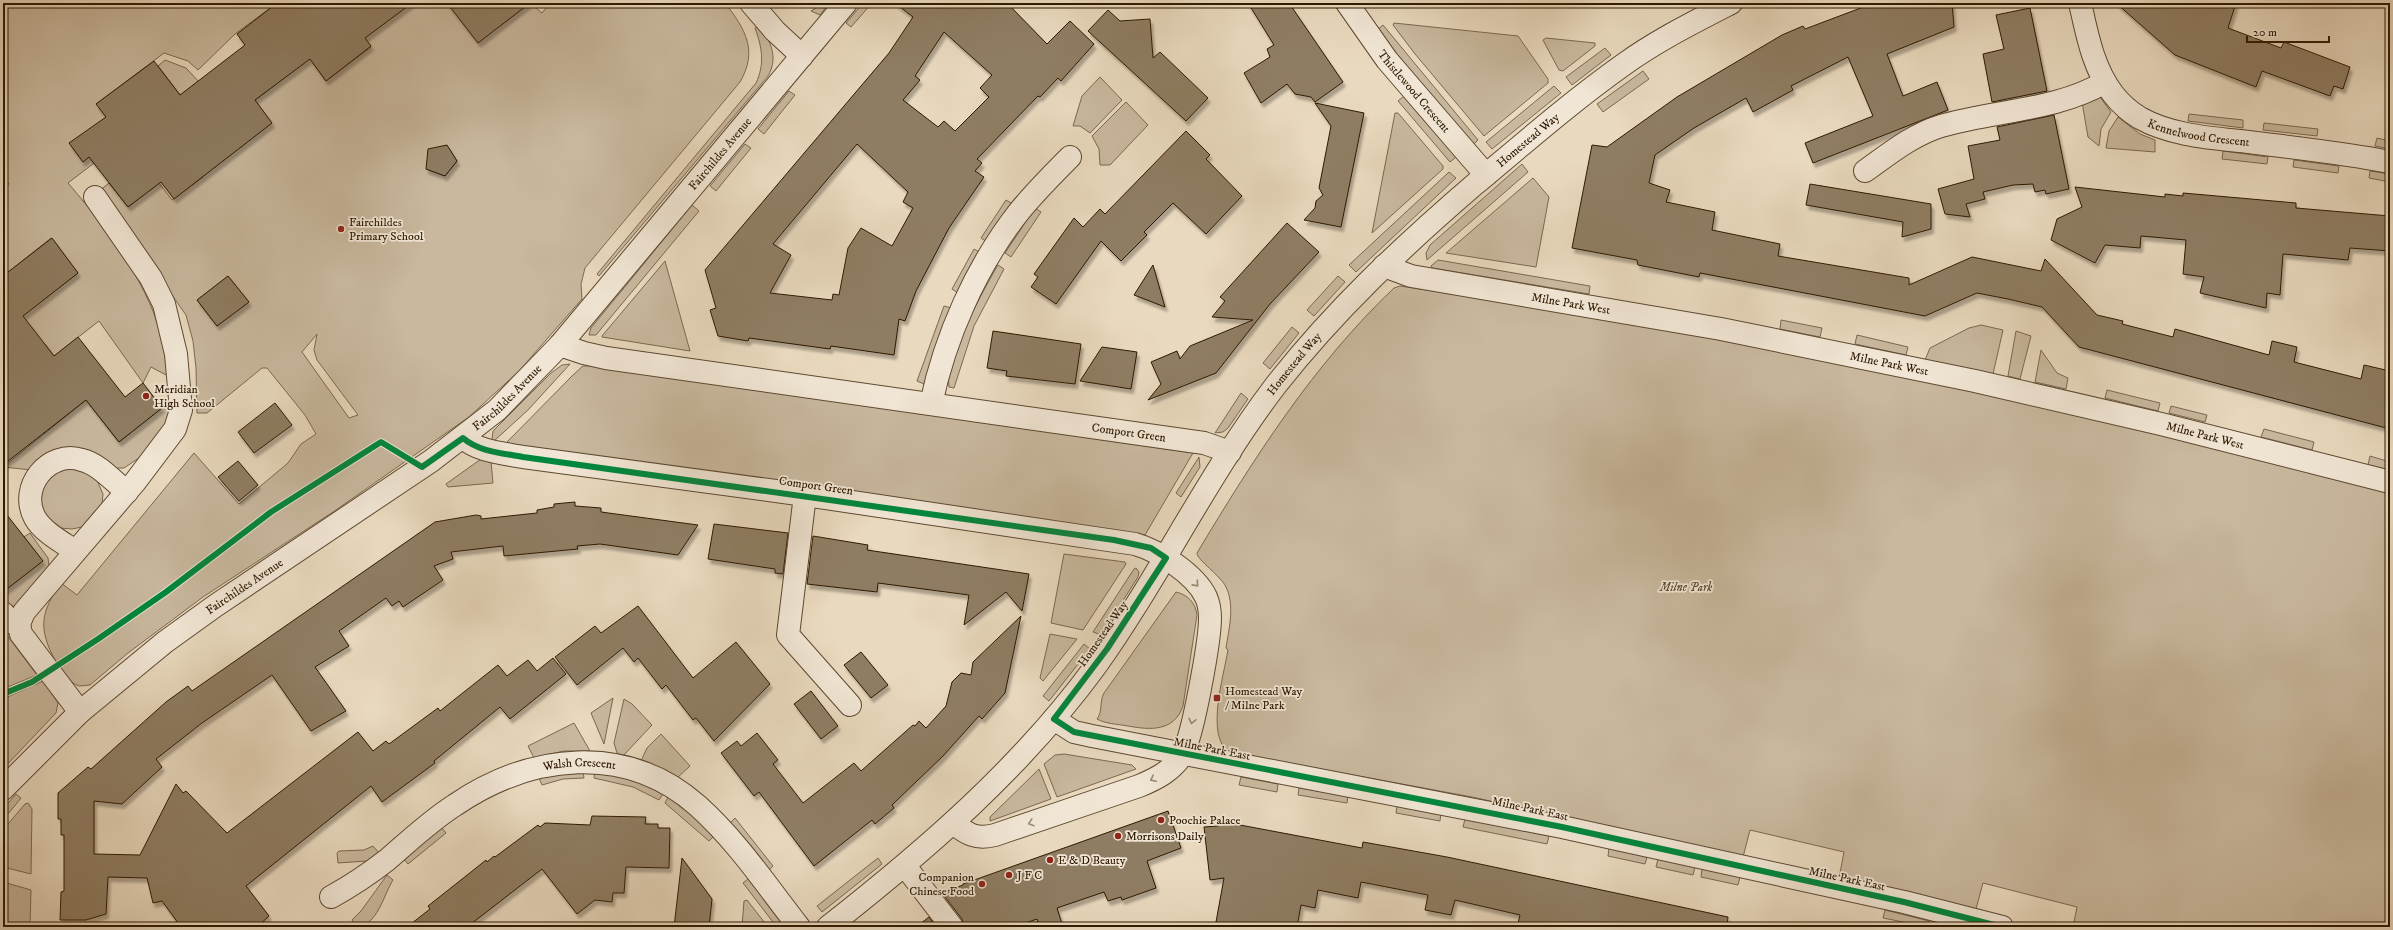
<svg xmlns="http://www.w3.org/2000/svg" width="2393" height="930" viewBox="0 0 2393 930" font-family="'IM FELL DW Pica',serif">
  <defs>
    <filter id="shadow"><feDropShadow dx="2.5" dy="4.5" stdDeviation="1" flood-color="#0004"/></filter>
  </defs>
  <rect width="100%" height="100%" fill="#e9d9be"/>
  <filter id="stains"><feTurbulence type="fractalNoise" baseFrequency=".005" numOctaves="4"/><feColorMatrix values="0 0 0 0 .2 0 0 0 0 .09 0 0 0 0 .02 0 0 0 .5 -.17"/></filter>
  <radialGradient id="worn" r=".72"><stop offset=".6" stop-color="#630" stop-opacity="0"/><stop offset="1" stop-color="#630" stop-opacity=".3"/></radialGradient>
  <g fill="#c9b89e" stroke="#7c684f" fill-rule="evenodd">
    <path d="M3 3H277L235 34 198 70 188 61 164 53 96 104 249 105 315 54 318 59 313 63 326 81 371 47 358 29 382 3H447L484 19 493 31 530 3 542 13 550 3H725C746 30 758 51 740 82L585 268 581 284 582 299 519 371 469 417 333 512 203 597 128 653 90 685 79 686C67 681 62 673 56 662 38 629 40 613 61 583L77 595 194 453 239 504 288 463 301 444 316 434 305 415 267 368H262L207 413H197L196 368 193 341 186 315 99 191 109 183 128 207 159 183 172 200 203 177 193 164 102 157 68 183C100 220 134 265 153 311 161 331 164 353 169 374L168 376 151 367 143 383 99 321 54 356 45 344 3 376V331L78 273 51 238 3 276V188L9 184 3 175ZM447 146 457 161 445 176 426 169ZM228 276 249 302 217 326 197 300ZM317 334 314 350 317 360 358 415 349 418 302 352Z"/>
    <path d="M824 3H829L820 15 811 11Z"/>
    <path d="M863 3H872L851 27 846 23Z"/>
    <path d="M1394 23 1518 36 1548 79V83L1484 136 1415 54 1393 25Z"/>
    <path d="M760 25C770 41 779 57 768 76L599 276 597 274 756 83C765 64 762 47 755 28Z"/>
    <path d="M1383 25 1478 140 1473 145 1377 30Z"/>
    <path d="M1546 38 1595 43V46L1563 71 1559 70 1543 40Z"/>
    <path d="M1605 48 1611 55 1572 85 1566 77Z"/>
    <path d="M165 60 186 68 200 83 183 99 158 66Z"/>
    <path d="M1643 71 1649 79 1603 112 1597 104Z"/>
    <path d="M1100 77 1122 100 1090 133 1080 126H1073L1082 96Z"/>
    <path d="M1554 86 1561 93 1492 149 1486 142Z"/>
    <path d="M789 91 795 95 764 134 758 129Z"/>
    <path d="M1404 96 1456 157 1450 162 1398 101Z"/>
    <path d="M2100 97 2111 112 2101 129 2099 146 2088 137 2082 102Z"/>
    <path d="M1126 102 1148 125 1110 165H1100L1099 149 1092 136Z"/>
    <path d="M1395 113H1398L1443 166V169L1372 233Z"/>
    <path d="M2189 114 2243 120V128L2188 121Z"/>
    <path d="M2118 117 2140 134 2155 140V152L2106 148 2109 131Z"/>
    <path d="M2264 123 2318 129 2317 136 2263 130Z"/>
    <path d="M2377 138 2390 141V149L2375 146Z"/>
    <path d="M745 144 751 148 716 191 710 186Z"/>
    <path d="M2223 151 2268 157 2267 164 2222 159Z"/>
    <path d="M2294 160 2339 166 2338 173 2293 167Z"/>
    <path d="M1522 164 1528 172 1427 260 1426 253 1430 245Z"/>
    <path d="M2370 171 2390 174V182L2369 178Z"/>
    <path d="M1449 172 1456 178 1356 272 1349 265Z"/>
    <path d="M1533 178 1549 197 1536 267 1446 253Z"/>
    <path d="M1006 200 1013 204 987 242 981 238Z"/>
    <path d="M692 205 699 211 596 335H589L591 328Z"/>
    <path d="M1035 208 1041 212 1011 257 1005 253Z"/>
    <path d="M974 249 981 253 958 293 952 289Z"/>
    <path d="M1438 260 1590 286 1589 294 1432 268 1431 266Z"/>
    <path d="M665 261 690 351 602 337V336Z"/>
    <path d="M998 265 1004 269 974 326 954 388 949 387C944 361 984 289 998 265Z"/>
    <path d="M1338 276 1345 282 1314 316 1307 310Z"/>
    <path d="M1400 286C1734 335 2064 407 2390 493V927H2073L2077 907 1983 883 1976 909 1839 878 1844 852 1750 830 1743 857 1472 797 1229 752C1205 736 1224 675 1228 650L1226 648C1229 628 1235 606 1226 587 1221 576 1197 560 1197 553 1254 458 1313 365 1394 288Z"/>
    <path d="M944 306 951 308 924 384 917 381Z"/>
    <path d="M1781 320 1822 328 1820 337 1780 329Z"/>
    <path d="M1981 325 2003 330 1993 374 1925 360 1930 348 1969 328Z"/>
    <path d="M1292 327 1299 333 1270 369 1263 363Z"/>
    <path d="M2016 331 2031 336 2020 379 2008 376Z"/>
    <path d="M1857 335 1908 347 1906 355 1855 344Z"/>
    <path d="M2041 350 2057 373 2068 378 2066 389 2035 382Z"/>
    <path d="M570 364 528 410 494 441 492 440 493 431 551 373 562 365Z"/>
    <path d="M583 366H591L1193 453 1145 535 511 445 507 442 573 375Z"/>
    <path d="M2107 390 2160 403 2158 411 2105 398Z"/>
    <path d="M1241 393 1248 399 1228 428 1223 432 1215 433Z"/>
    <path d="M86 400 119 442 162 408 171 411 167 424 139 458 124 468 32 470 3 467Z"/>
    <path d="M2171 406 2207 415 2205 422 2169 413Z"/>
    <path d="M2264 429 2314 442 2312 450 2261 437Z"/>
    <path d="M2370 456 2390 462V470L2368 465Z"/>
    <path d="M1199 457 1200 467 1181 497 1176 493Z"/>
    <path d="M481 459 491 462 493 483 448 487 446 484Z"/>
    <path d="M68 464 95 476 103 494 102 504 82 527 72 529 60 528 50 522 39 504 41 482Z"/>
    <path d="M30 533 48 558 49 566 18 606 14 607 3 601V582L8 588 42 561 24 537Z"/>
    <path d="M1064 554 1125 562 1126 564 1083 630 1051 623Z"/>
    <path d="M1136 568 1139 572 1138 577 1101 635 1093 632 1134 569Z"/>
    <path d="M1176 592C1188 595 1195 602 1197 615L1183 706C1174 732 1150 730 1128 726 1117 724 1106 724 1097 719 1103 711 1099 702 1104 693Z"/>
    <path d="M3 630 37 675 3 689Z"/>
    <path d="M1050 634 1077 639 1043 681 1040 678Z"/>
    <path d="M1084 644 1090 649 1049 701 1043 696Z"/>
    <path d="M43 681 58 703 56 713 3 769V699Z"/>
    <path d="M613 698 604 744 591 713Z"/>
    <path d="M624 699 632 704 652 725 623 756 617 753 614 743Z"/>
    <path d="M574 723 590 751H564L534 758 528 746Z"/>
    <path d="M661 734 690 766 677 778 641 761 647 748Z"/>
    <path d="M1064 754 1132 765 1136 769 1057 797 1044 764 1055 755Z"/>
    <path d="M1039 769 1051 799 990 821V817Z"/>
    <path d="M583 771 584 778 563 779 542 785 539 778Z"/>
    <path d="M595 771 635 780 663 794 659 800 633 787 594 778Z"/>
    <path d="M1241 777 1278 784 1277 792 1239 785Z"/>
    <path d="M1299 788 1348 796 1347 803 1298 795Z"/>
    <path d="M16 794 21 798 3 820V809Z"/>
    <path d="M668 797 688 812 714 836 709 841 665 803Z"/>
    <path d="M28 803 32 809 31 874 3 867V830L25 804Z"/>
    <path d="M1397 805 1441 813 1440 821 1396 813Z"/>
    <path d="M735 818 773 866 768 871 730 823Z"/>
    <path d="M1465 819 1549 836 1547 844 1463 827Z"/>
    <path d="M441 827 446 833 408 864 403 858Z"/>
    <path d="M373 846 379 853 367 861 338 863 337 853 339 851 364 850Z"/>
    <path d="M1609 848 1647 857 1645 864 1608 856Z"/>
    <path d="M878 858 882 864 822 912 817 906Z"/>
    <path d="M1658 859 1695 867 1693 875 1656 867Z"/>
    <path d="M1702 869 1740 877 1738 885 1701 877Z"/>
    <path d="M387 875 393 880C384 894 377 927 356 927L352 920 361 911Z"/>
    <path d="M748 879 781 921 776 926 743 883Z"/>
    <path d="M3 882 31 890 30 927H13L3 918Z"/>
    <path d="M747 900 768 927H742L744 901Z"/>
    <path d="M1885 910 1929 921 1928 927 1883 918Z"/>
  </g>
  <g fill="#8f7d63" stroke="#2e1900" fill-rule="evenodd" filter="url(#shadow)">
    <path d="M277 3H412L365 38 371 46 326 81 310 59 255 100 272 123 174 199 161 182 128 207 89 157 83 162 69 143 106 117 96 104 154 61 180 95 245 45 237 34Z"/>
    <path d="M447 3H530L478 43Z"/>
    <path d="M895 3H1007L1047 44 1070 21 1094 44 1061 81 1058 78 1040 97 1038 96 977 159 982 163 975 171 984 177 949 228 916 291 905 321 899 319 894 355 831 346 830 349 749 338 748 341 718 336 710 310 716 308 705 270 889 53 913 17ZM944 32 992 75 980 88 989 97 955 131 944 121 938 127 903 100 920 80 915 76ZM857 144 908 192 903 202 913 208 892 246 861 228 848 248 839 295 833 294 832 300 770 293 791 255 773 244Z"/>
    <path d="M1248 3H1289L1343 82 1315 102 1311 97 1295 94 1287 84 1261 103 1244 73 1270 57 1267 49 1274 45Z"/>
    <path d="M1874 3H1952L1954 27 1887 54 1903 96 1937 82 1948 110 1813 163 1805 143 1873 116 1848 57 1791 86 1793 90 1753 112 1746 98 1694 128 1655 155 1649 183 1670 190 1666 202 1715 212 1712 230 1780 244 1778 256 1909 278V285L1972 257 2041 271 2045 259 2097 315 2123 321 2122 324 2173 337 2175 329 2269 355 2272 341 2297 347 2294 362 2361 379 2364 365 2390 371V429L2079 347 2042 307 2008 299 1977 293 1925 316 1700 273 1699 277 1638 265 1637 260 1572 248 1592 145 1607 147 1677 97 1782 35 1803 26 1805 29Z"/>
    <path d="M2116 3H2236L2228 28 2281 48 2284 42 2350 67 2343 89 2334 86 2330 96 2262 71 2256 87 2175 55Z"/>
    <path d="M2030 8 2047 91 1992 102 1983 54 2004 49 1996 15Z"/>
    <path d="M1108 10 1120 21 1150 19 1153 58 1160 52 1208 98 1186 121 1088 31Z"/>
    <path d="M1315 103 1364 113 1341 227 1304 220 1315 208 1316 201 1323 195 1319 188 1331 126Z"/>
    <path d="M2054 115 2069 189 2046 194 2045 190 2035 192 2033 184 2013 185 1983 192 1985 199 1966 204 1970 217 1945 214 1938 189 1974 179 1968 146 2000 140 1997 127Z"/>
    <path d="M1186 131 1210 155 1206 159 1242 196 1206 234 1173 203 1144 232 1147 235 1121 261 1101 241 1056 304 1031 287 1038 277 1034 274 1074 218 1083 227 1100 209 1105 214Z"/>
    <path d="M447 145 457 161 445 176 426 169 428 149Z"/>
    <path d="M1810 184 1931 204V229L1902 237 1903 222 1806 205Z"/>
    <path d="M2075 187 2165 197V194L2183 196V193L2296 203V208L2390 216V251L2350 248 2348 260 2283 254 2280 295 2267 293 2266 308 2200 293 2204 277 2183 274 2186 240 2141 236 2140 248 2105 245 2095 263 2051 240 2057 219 2082 207Z"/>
    <path d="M1287 223 1319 252 1270 304 1216 373 1148 400 1161 384 1151 362 1177 351 1180 359 1190 346 1253 320 1212 317 1225 301 1220 297Z"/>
    <path d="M52 238 78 273 23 316 54 356 78 337 125 397 143 383 162 408 119 442 86 400 3 465V276Z"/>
    <path d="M1153 265 1165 307 1134 295Z"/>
    <path d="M228 276 249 302 217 326 197 300Z"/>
    <path d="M993 331 1081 344 1075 384 1006 376 1007 371 987 368Z"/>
    <path d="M1102 347 1137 352 1131 389 1080 381Z"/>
    <path d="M275 403 292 425 254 453 238 432Z"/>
    <path d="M238 461 258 485 239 501 218 477Z"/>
    <path d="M575 502V506L601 508V512L698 525 678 555 600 544 577 546 578 549 504 556 503 546 451 552 453 559 434 566 443 580 403 607 399 601 392 606 386 598 339 631 349 646 315 667 346 711 311 731 272 675 202 723 156 759 162 767 122 804 94 801V854L140 855 176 784 183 793 186 791 227 833 358 732 373 751 386 741 389 744 438 708 440 711 498 665 507 676 528 660 537 671 553 658 566 674 510 719 500 707 434 761 435 763 382 802 371 786 246 886 269 916 257 927H181L162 901 153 903 147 878 108 877 106 914 86 920H60L61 892 64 891V835H61V819H58V793L88 767 91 769 166 702 188 686 192 691 435 522 476 515 481 516V519L537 513V510L554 507V504Z"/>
    <path d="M3 510 43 561 3 592Z"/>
    <path d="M714 524 788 533 783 574 775 573V569L708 559Z"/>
    <path d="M813 536 868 545 867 550 1029 574 1022 611 1006 592 964 625 969 595 878 583 877 592 807 584Z"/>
    <path d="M638 606 693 678 736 642 770 684 714 741 696 718 693 720 666 685 662 689 638 658 634 662 623 648 577 685 555 657 595 626 601 633Z"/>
    <path d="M1021 616 1005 693 982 719 979 716 943 756 892 805 894 808 875 824 872 820 814 866 759 792 754 796 721 753 737 741 741 746 757 733 778 760 773 764 803 803 854 763 861 771 913 725 915 726 919 721 926 728 946 706 952 682 961 673 971 675 973 662Z"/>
    <path d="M861 652 888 685 871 698 844 665Z"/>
    <path d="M811 691 838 726 821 739 794 704Z"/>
    <path d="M1168 811 1181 848 1147 861 1156 888 1122 900 1121 897 1108 901 1104 892 1057 908 1063 927H1040L1037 919 1014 927H964L962 919 942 893 963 885V884Z"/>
    <path d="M592 816 646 817 645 824H658V828H670L669 868 626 867 624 893H613L612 902 595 900 577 914 542 869 467 927H407L430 909 428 906 471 872 486 860 487 862 494 856 495 857 538 825 540 827 545 823 590 825Z"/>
    <path d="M1219 821 1362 848 1363 842 1447 857 1728 917 1727 927H1517L1520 915 1455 900 1451 915 1425 910 1428 895 1361 882 1358 898 1318 890 1315 908 1301 905 1297 927H1241L1216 922 1224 878 1210 880 1204 827 1218 826Z"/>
    <path d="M682 858 712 899 709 927H674Z"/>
    <path d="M929 917 936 927H916Z"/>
  </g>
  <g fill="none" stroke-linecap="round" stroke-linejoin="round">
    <defs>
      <g id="minor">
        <path d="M751 3 775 31 802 56"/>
        <path id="s1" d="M1347 3 1387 60 1486 175"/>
        <path id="s2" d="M2080 3C2087 34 2093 68 2113 94 2120 103 2130 112 2140 118 2172 136 2213 138 2249 142 2296 148 2343 153 2390 162"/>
        <path d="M1865 171C1889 154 1912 135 1941 126 1995 110 2056 111 2105 82"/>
        <path id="s3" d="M1384 266 1411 276 1721 329 1975 381 2161 424 2390 482"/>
        <path id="s4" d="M560 345 584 353 606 358 1204 443 1230 452"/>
        <path d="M931 404C945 337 976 267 1018 213 1034 193 1052 175 1070 157"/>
        <path d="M463 438C479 452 503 453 523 457L805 495 1135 544C1159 551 1195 574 1206 597 1209 604 1210 611 1210 618 1210 640 1193 737 1182 755 1172 771 1156 779 1139 786L995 835C976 840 967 834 953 823"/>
        <path d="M805 495 788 635 850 705"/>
        <path d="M75 551C62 542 43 532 35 518 18 487 49 449 82 460 99 464 114 482 127 492"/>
        <path d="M3 613 13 623 19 624 21 634 80 712"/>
        <path d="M19 624 24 612 135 482 175 429 181 410 176 354 164 304 151 278 95 197"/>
        <path d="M1054 719 1074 732 1092 736 1562 827 1904 902 2002 927"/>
        <path id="s5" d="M3 789 80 712 165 642 215 606 431 461 497 410 560 345 846 3"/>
        <path d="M905 866 952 927"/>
        <path id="s6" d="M331 897C351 886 369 874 387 860 409 841 430 821 455 805 530 754 626 742 698 806 737 841 767 886 799 927"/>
        <path id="s7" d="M828 927C926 850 1021 768 1095 667 1160 576 1208 474 1276 385 1334 311 1403 246 1474 185 1523 144 1571 102 1623 65 1656 41 1694 22 1731 3"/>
      </g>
    </defs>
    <use href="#minor" stroke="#5d4930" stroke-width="24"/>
    <use href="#minor" stroke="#f1e6d5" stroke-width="22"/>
    <defs>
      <path id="cycleway" d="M3 694 32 682 98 639 166 592 271 512 381 442 422 467 463 438C479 452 503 453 523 457L1114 540 1151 548 1166 558 1107 649 1054 719 1074 732 1562 827 1904 902 2002 927"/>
    </defs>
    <use href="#cycleway" stroke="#f1e6d5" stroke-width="8"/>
    <use href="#cycleway" stroke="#00873e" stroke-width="6"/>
  </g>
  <defs><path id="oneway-chevron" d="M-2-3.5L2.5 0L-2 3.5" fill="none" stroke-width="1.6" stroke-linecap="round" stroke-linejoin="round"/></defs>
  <g stroke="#998a75">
    <use href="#oneway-chevron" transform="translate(1196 584) rotate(48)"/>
    <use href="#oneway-chevron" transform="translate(1192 721) rotate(102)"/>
    <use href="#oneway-chevron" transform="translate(1153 779) rotate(154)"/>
    <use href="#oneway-chevron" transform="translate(1031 823) rotate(161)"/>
  </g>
  <g fill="#8f2418" stroke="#f1e6d5" stroke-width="1.5">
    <circle cx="341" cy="229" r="4"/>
    <circle cx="146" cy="396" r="4"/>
    <rect x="1213" y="694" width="8" height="8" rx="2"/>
    <circle cx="1161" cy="820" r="4"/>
    <circle cx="1118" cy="836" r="4"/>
    <circle cx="1050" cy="860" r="4"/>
    <circle cx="1009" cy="875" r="4"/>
    <circle cx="982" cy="884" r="4"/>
  </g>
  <g text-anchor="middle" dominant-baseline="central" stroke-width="3.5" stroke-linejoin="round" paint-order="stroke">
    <g font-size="12" fill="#2e1900" stroke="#f1e6d5">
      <text stroke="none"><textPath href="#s1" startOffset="111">Thistlewood Crescent</textPath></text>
      <text stroke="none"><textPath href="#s2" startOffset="195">Kennelwood Crescent</textPath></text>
      <text stroke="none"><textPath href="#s7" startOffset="1061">Homestead Way</textPath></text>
      <text stroke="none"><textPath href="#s5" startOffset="964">Fairchildes Avenue</textPath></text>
      <text stroke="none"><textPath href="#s3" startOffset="191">Milne Park West</textPath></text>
      <text stroke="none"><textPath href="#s3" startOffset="515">Milne Park West</textPath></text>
      <text stroke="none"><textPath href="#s7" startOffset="737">Homestead Way</textPath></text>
      <text stroke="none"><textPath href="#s5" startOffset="640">Fairchildes Avenue</textPath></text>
      <text stroke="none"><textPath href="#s4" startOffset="576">Comport Green</textPath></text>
      <text stroke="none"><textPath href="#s3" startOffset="839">Milne Park West</textPath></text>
      <text transform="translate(816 486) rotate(8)">Comport Green</text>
      <text stroke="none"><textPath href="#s5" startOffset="316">Fairchildes Avenue</textPath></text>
      <text transform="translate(1103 634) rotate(-55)">Homestead Way</text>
      <text transform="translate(1212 749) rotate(11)">Milne Park East</text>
      <text stroke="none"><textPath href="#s6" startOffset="288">Walsh Crescent</textPath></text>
      <text transform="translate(1530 809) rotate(12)">Milne Park East</text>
      <text transform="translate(1847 879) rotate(12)">Milne Park East</text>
    </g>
    <g font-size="12" fill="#2e1900" stroke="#f1e6d5" text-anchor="start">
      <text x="349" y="222">Fairchildes<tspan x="349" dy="14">Primary School</tspan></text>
      <text x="154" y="389">Meridian<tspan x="154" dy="14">High School</tspan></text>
      <text x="1225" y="691">Homestead Way<tspan x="1225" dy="14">/ Milne Park</tspan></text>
      <text x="1169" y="820">Poochie Palace</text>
      <text x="1126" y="836">Morrisons Daily</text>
      <text x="1058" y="860">E &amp; D Beauty</text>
      <text x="1017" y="875">J F C</text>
      <text x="974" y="877" text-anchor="end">Companion<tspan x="974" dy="14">Chinese Food</tspan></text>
    </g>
    <g font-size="12" font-style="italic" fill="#5c492f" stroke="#f1e6d5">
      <text x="1686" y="587">Milne Park</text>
    </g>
  </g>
  <rect width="2393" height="930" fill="none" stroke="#e9d9be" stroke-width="16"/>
  <rect x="4" y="4" width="2385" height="922" fill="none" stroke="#2e1900" stroke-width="2"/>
  <rect x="8" y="8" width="2377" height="914" fill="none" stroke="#2e1900"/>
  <path d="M2247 36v6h82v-6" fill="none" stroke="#2e1900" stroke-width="2"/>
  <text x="2253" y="36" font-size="12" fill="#2e1900" stroke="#f1e6d5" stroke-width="3" paint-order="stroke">20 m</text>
  <rect width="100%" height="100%" filter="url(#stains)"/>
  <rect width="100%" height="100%" fill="url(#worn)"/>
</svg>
